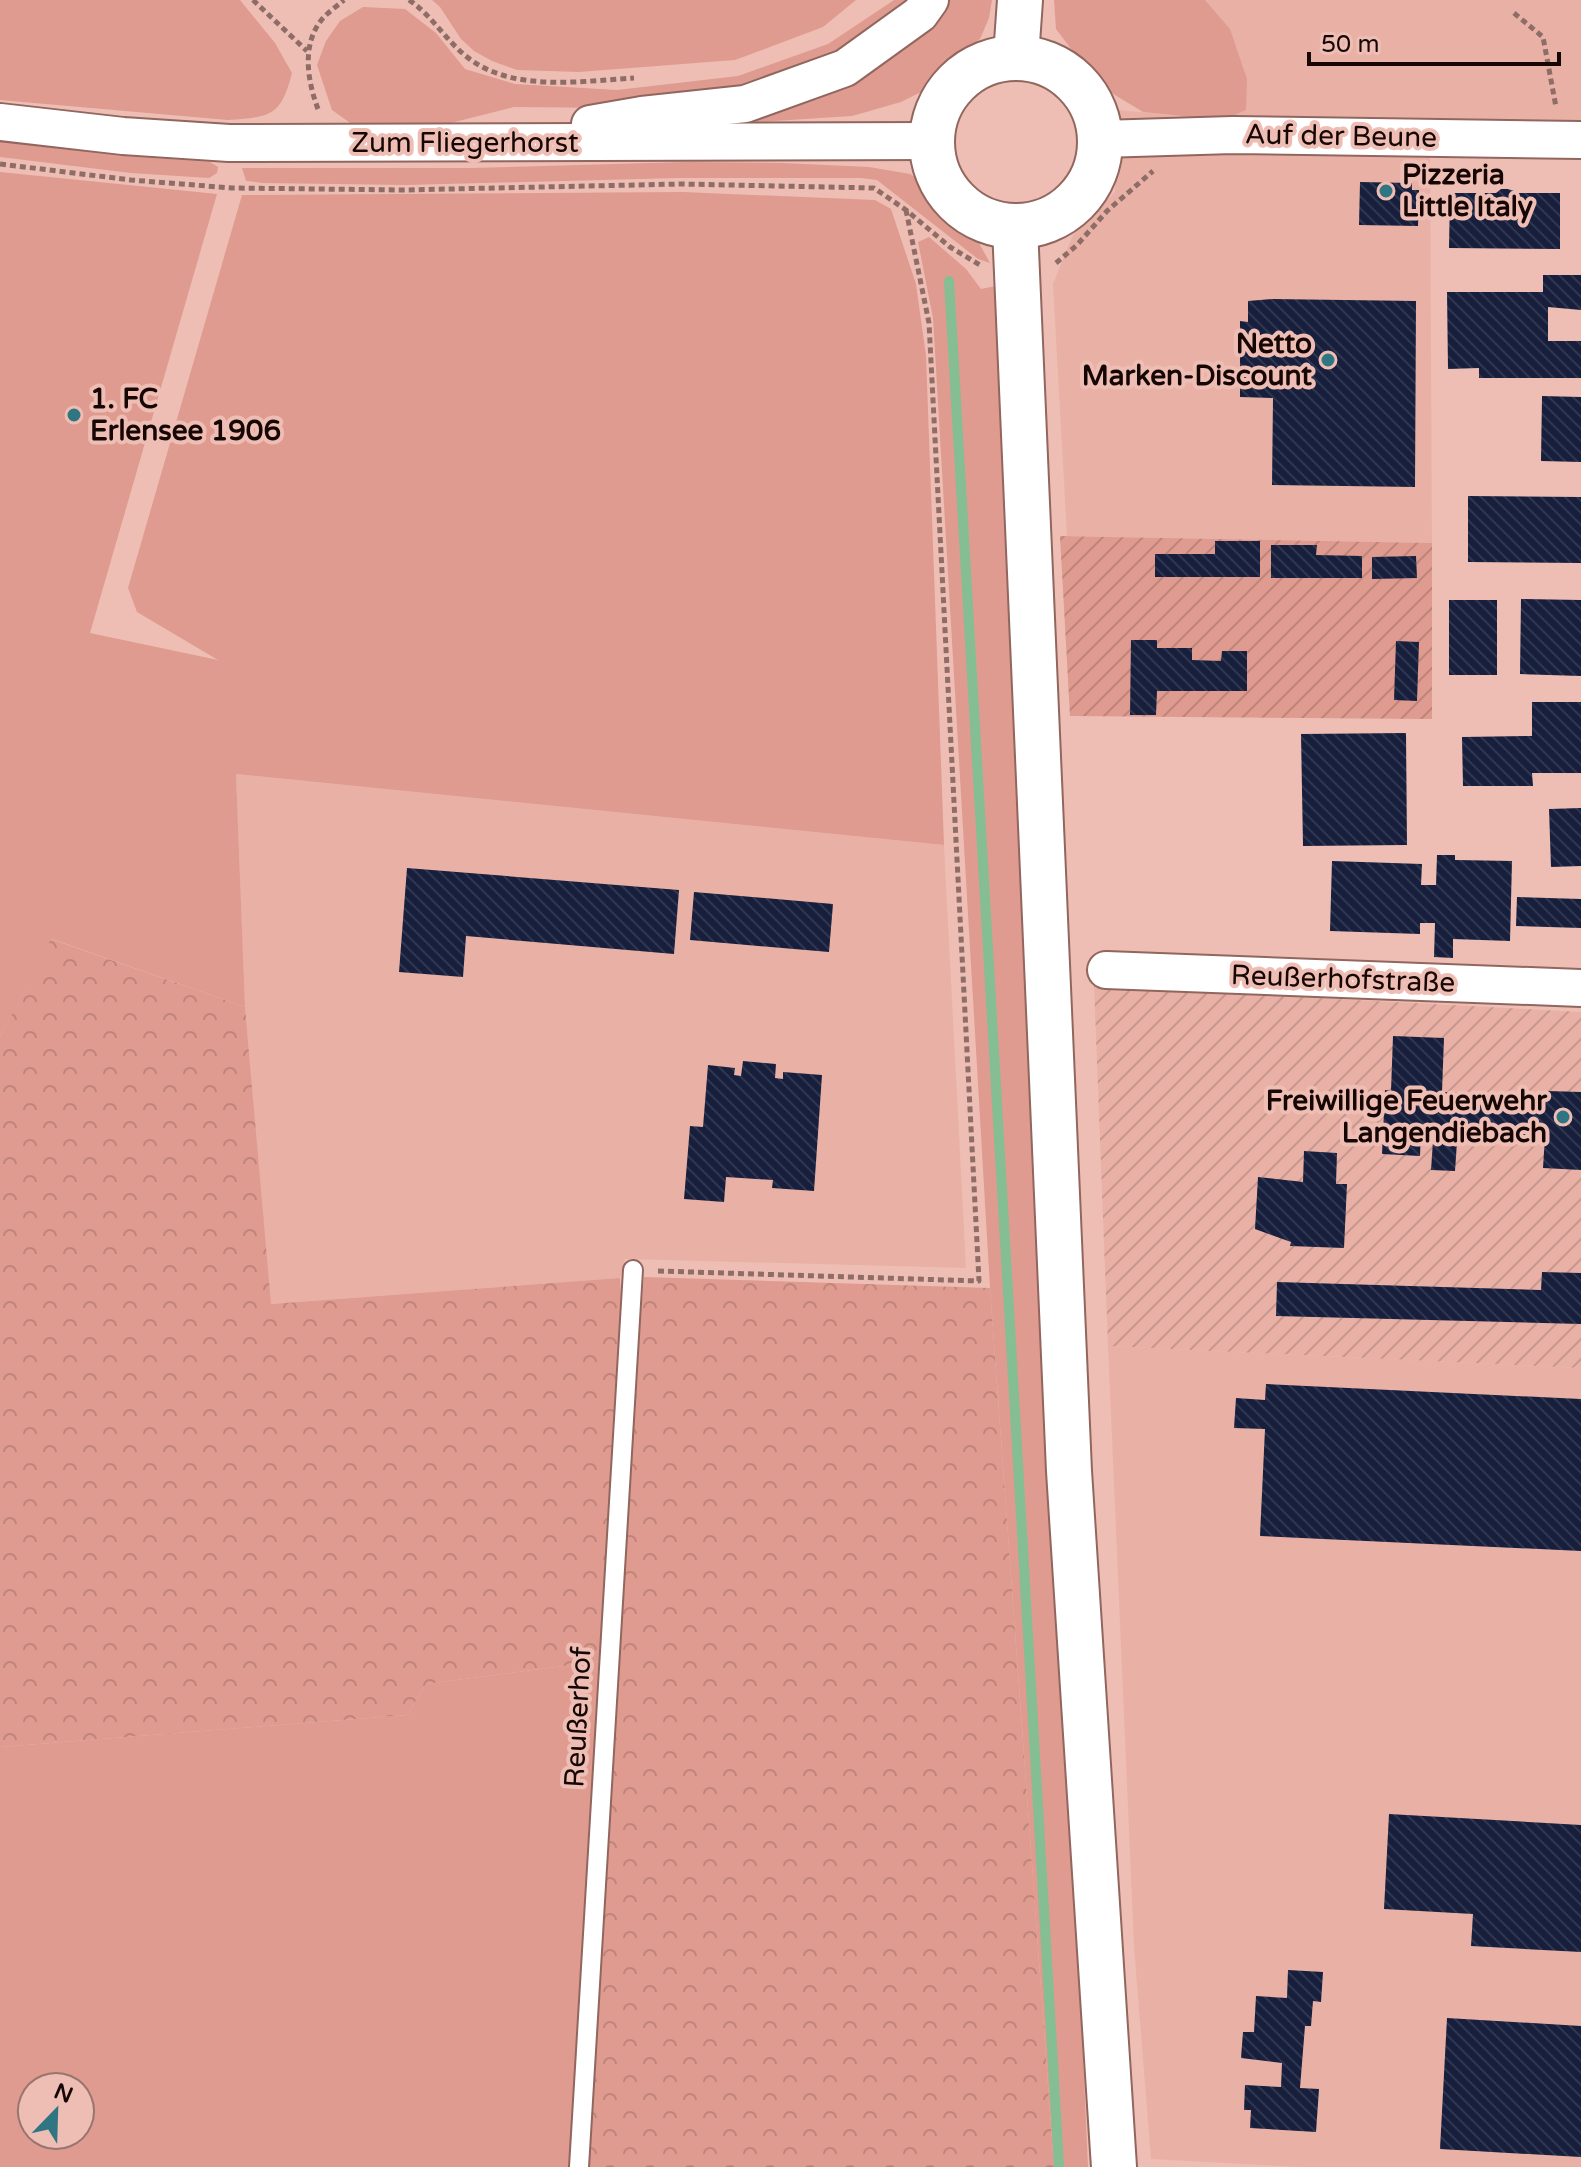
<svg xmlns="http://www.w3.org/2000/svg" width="1581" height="2167" viewBox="0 0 1581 2167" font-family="'Varela Round',sans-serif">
  <defs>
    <pattern id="industrial-furrows" width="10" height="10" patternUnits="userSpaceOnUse" patternTransform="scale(2)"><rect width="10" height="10" fill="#e9b1a6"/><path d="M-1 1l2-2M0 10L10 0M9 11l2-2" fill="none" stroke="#c7978d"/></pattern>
    <pattern id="forest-crowns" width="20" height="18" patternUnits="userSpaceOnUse" patternTransform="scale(2)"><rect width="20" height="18" fill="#df9b8f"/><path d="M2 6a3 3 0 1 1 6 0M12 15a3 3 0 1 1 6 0" fill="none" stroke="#bf847a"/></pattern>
    <pattern id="garden-furrows" width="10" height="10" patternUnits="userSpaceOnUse" patternTransform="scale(2)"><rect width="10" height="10" fill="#df9b8f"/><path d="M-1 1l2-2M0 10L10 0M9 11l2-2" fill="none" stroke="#bf847a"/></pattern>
    <pattern id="building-back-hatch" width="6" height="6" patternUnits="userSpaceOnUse" patternTransform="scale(2)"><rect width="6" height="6" fill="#171f3d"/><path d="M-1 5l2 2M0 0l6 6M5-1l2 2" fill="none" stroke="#2f364f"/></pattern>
  </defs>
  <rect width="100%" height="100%" fill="#eebeb4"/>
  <g fill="#e9b1a6">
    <path d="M1205 0H1581V130L1430 137 1432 543 1067 536 1053 284 1073 235 1115 192 1119 110 1223 120 1230 29Z"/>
    <path d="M236 774 944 845 966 1268 625 1259 620 1278 270 1304 245 1007Z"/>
    <path d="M1108 1346 1581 1368V2167H1300L1151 2159 1134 1947Z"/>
  </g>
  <path fill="url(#industrial-furrows)" d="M1094 986 1581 1012V1368L1108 1346Z"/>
  <g fill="#df9b8f" fill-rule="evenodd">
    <path d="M0 0H240L275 43 292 73C281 116 271 117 228 120L0 100Z"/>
    <path d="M432 0H856L823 27 735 60 579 72 517 70 492 61 474 51 461 39 440 7Z"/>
    <path d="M894 0H917L842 62 746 97 621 108 514 107 447 124 388 129 353 125 332 110 317 65 326 41 340 21 363 7 405 9 436 33 465 69 515 84 617 90 738 76 828 44Z"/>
    <path d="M942 0H992L989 18 980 39 958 53 923 91 901 102 852 116 741 123 744 115Z"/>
    <path d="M1054 0H1205L1230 29 1247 79 1246 110 1223 120 1143 112 1110 92 1078 58 1056 29Z"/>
    <path d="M0 141 126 156 210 162 218 167 217 173 209 178 131 173 0 157Z"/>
    <path d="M687 162 783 163 869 167 910 174 928 185 946 207 974 234 990 263 978 259 877 180 861 178H678L406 185 264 183 246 181 242 168H470Z"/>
    <path d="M0 172 217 194 90 633 218 660 137 612 128 588 242 195 683 192 875 200 891 209 916 284 926 356 944 845 236 774 245 1007 52 939 0 1037Z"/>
    <path d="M929 237 966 269 981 289 996 286 1023 700 1088 2167H1054L990 1288 933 318 918 242Z"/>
    <path d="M602 1661 571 2167H0V1747L407 1715 426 1684ZM32 2087H80V2135H32Z"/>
  </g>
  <g fill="url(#forest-crowns)">
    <path d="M51 939 245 1007 271 1304 620 1278 621 1297 602 1661 426 1684 407 1715 0 1747V1037Z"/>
    <path d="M644 1277 990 1288 1054 2167H585L611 1652Z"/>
  </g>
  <path fill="url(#garden-furrows)" d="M1060 536 1432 543V719L1070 716Z"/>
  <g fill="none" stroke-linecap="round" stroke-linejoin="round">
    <path stroke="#85be92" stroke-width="10" d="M949 281 1059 2167"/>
  </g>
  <g fill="url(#building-back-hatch)">
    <path d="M1360 182 1412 183V190H1419L1418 226 1359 225Z"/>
    <path d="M1501 189H1508L1514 191V193H1560V249L1449 248 1450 193H1496Z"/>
    <path d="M1543 275H1581V310L1548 307V341H1581V378H1479V368L1448 369 1447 292H1543Z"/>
    <path d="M1272 299 1416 301 1415 487 1272 485 1273 398 1240 397V321L1248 322V301Z"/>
    <path d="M1542 396 1581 397V462L1541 461Z"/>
    <path d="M1468 496 1581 497V563L1468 562Z"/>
    <path d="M1215 541H1260V577H1155V554H1215Z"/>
    <path d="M1271 545H1317L1316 555 1362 556V578H1271Z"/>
    <path d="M1416 556 1417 578 1372 579V557Z"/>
    <path d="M1521 599 1581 600V676L1520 674Z"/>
    <rect x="1449" y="600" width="48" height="75"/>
    <path d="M1131 640H1157V648H1192V660L1221 661 1222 651H1247V691H1157L1156 715H1130Z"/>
    <path d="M1396 641 1419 642 1417 701 1394 700Z"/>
    <path d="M1532 702H1581V773H1532L1533 786H1463L1462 737 1532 736Z"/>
    <path d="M1406 733 1407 845 1303 846 1301 734Z"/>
    <path d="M1581 808V866L1551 867 1549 809Z"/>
    <path d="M1437 855H1455V860L1512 861 1510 941 1453 939V958L1434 957 1435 923H1420V934L1330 931 1332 861 1422 864 1421 885H1436Z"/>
    <path d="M407 868 679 890 674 954 466 936 463 977 399 972Z"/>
    <path d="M694 892 833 904 829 952 690 940Z"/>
    <path d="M1517 897 1581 899V928L1516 926Z"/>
    <path d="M1393 1036 1444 1038 1442 1092 1547 1097V1091L1581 1092V1170L1543 1168 1545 1136 1421 1131 1420 1156 1382 1154 1385 1090 1391 1091Z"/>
    <path d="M743 1061 776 1064 775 1078 783 1079V1072L822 1075 814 1191 772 1188 773 1180 726 1177 724 1202 684 1199 690 1126 703 1127 708 1065 735 1068 734 1075 741 1076Z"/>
    <path d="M1433 1141 1457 1142 1455 1171 1431 1170Z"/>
    <path d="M1304 1151 1337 1153 1336 1184H1347L1344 1248 1290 1246 1291 1242 1255 1229 1258 1177 1303 1182Z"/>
    <path d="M1542 1272 1581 1273V1324L1276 1316 1277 1282 1541 1290Z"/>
    <path d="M1266 1384 1581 1399V1551L1260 1536 1265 1429 1234 1428 1236 1398 1265 1400Z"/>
    <path d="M1389 1814 1581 1825V1952L1471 1946 1473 1914 1384 1909Z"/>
    <path d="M1288 1970 1323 1972 1321 2002 1313 2001 1311 2026H1305L1300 2088 1319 2089 1316 2132 1250 2128 1251 2110H1244L1245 2085 1281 2087 1282 2063 1241 2058 1243 2032H1254L1256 1996 1287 1998Z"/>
    <path d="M1447 2018 1581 2026V2157L1440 2149Z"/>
  </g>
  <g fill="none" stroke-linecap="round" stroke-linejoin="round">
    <defs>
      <path id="lane" d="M579 2167 633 1270"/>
      <g id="street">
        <path d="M0 122 123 136 229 143 931 141"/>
        <path d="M590 124 642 115 745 104 845 68 920 14 930 0"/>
        <path d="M1101 139 1233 135 1581 140"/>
        <path d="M1106 970 1581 988"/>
      </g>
      <g id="secondary">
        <path d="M1016 57 1020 0"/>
        <circle cx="1016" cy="142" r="84"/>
        <path d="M1015 227 1069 1471 1114 2167"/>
      </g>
    </defs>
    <use href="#lane" stroke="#91665e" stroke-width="22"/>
    <use href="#street" stroke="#91665e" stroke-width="40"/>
    <use href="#secondary" stroke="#91665e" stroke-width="48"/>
    <g stroke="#8f6d67" stroke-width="5" stroke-dasharray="6 4" stroke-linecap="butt">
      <path d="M253 0 307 51"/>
      <path d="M409 0C433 16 447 43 471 60 516 92 582 81 634 78"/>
      <path d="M1514 13 1543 37 1556 107"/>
      <path d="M318 109C307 80 301 42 324 17 330 11 338 5 344 0"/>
      <path d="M0 164 131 180 232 188 403 190 681 184 874 188 906 210 950 247 980 265"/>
      <path d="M1056 263 1077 245 1107 211 1153 171"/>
      <path d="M658 1271 979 1281 929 323 906 210"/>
    </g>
    <use href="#lane" stroke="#fff" stroke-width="18"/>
    <use href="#street" stroke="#fff" stroke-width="36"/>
    <use href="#secondary" stroke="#fff" stroke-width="44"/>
  </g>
  <g fill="#2f7682" stroke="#eebeb4" stroke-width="3">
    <circle cx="1386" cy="191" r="8"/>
    <circle cx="1328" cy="360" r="8"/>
    <circle cx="74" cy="415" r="8"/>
    <circle cx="1563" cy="1117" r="8"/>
  </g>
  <g text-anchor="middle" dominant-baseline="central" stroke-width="8" stroke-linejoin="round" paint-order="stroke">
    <g font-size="28" fill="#160705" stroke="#eebeb4">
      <text transform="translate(1341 136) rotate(1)">Auf der Beune</text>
      <text x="465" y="143">Zum Fliegerhorst</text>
      <text transform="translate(1343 979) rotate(2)">Reußerhofstraße</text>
      <text transform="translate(578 1717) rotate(-87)">Reußerhof</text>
    </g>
    <g font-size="28" font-weight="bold" fill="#160705" stroke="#eebeb4" text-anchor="start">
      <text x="1402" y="175">Pizzeria<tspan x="1402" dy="32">Little Italy</tspan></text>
      <text x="1312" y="344" text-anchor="end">Netto<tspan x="1312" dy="32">Marken-Discount</tspan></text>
      <text x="90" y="399">1. FC<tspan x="90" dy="32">Erlensee 1906</tspan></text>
      <text x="1547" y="1101" text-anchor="end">Freiwillige Feuerwehr<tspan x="1547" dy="32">Langendiebach</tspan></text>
    </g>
  </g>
  <g transform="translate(56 2111) rotate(23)"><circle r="38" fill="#eebeb4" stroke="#98756e" stroke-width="2"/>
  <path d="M0-6L14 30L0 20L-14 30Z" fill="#2f7682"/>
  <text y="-12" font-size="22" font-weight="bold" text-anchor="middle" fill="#160705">N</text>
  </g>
  <path d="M1309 52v12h250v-12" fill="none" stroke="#160705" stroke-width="4"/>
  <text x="1321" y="52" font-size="24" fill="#160705" stroke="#eebeb4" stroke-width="6" paint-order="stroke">50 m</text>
</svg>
